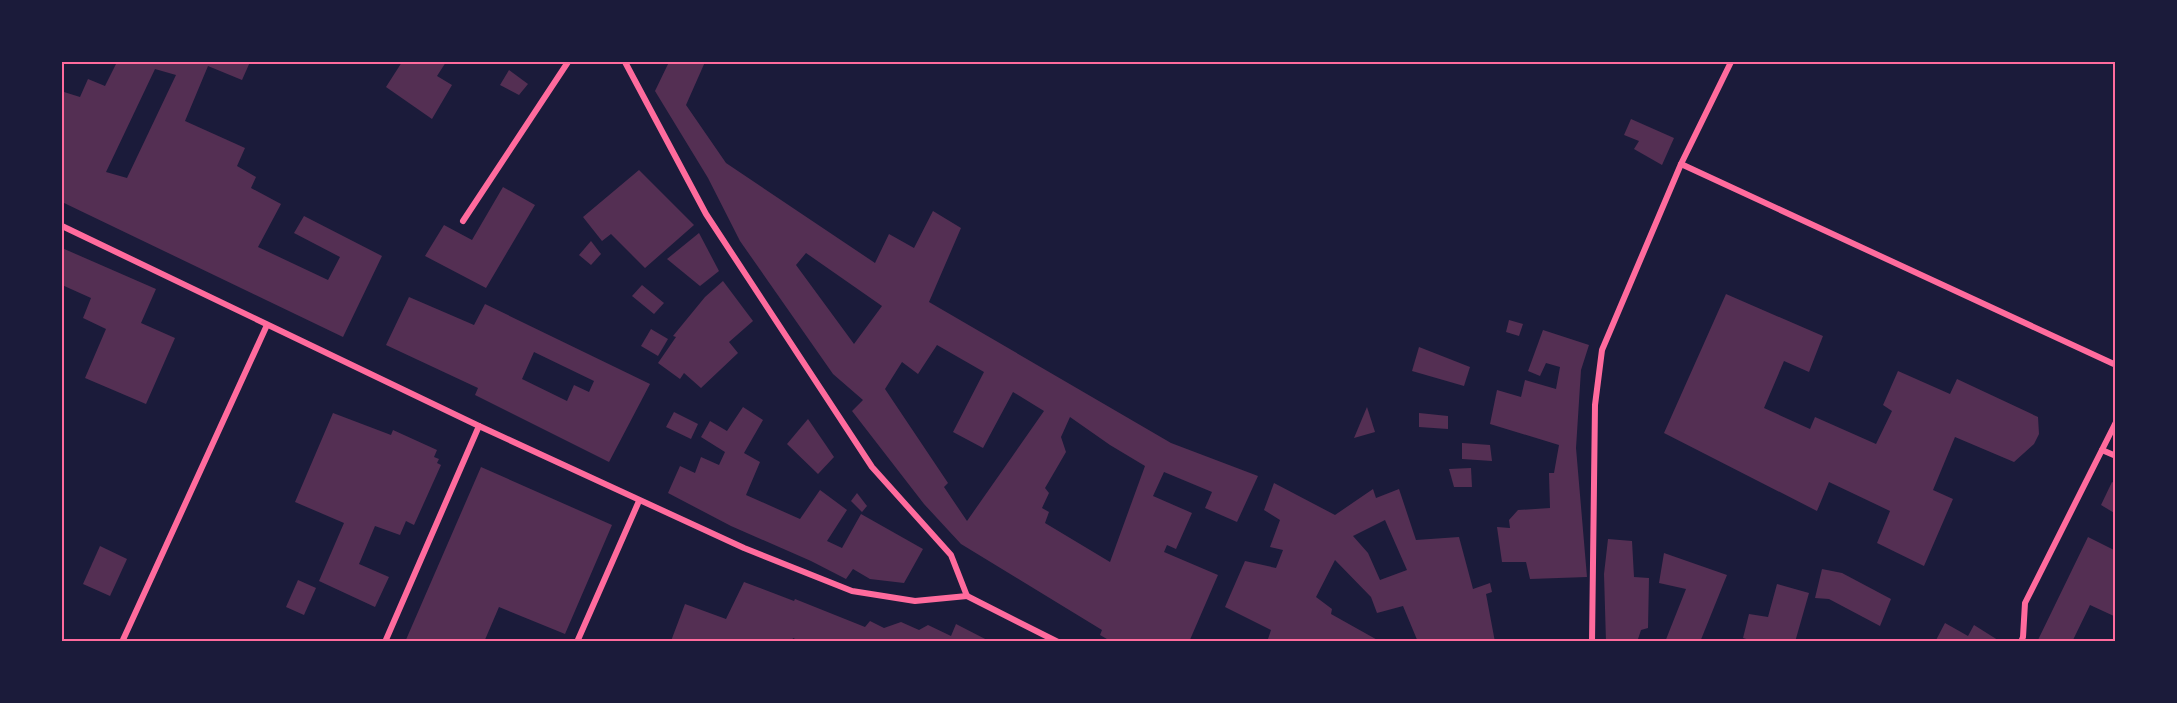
<svg xmlns="http://www.w3.org/2000/svg" width="2177" height="703" viewBox="0 0 2177 703" font-family="'Fira Sans Condensed',sans-serif">
  <rect width="100%" height="100%" fill="#1b1b3a"/>
  <g fill="#542f53" fill-rule="evenodd">
    <path d="M117 62H250L242 80 208 66 185 121 245 148 237 166 256 177 251 188 281 204 258 247 328 280 340 257 294 233 304 216 382 256 343 337 62 202V97L64 92 80 97 88 79 105 86ZM155 69 176 75 127 178 106 172Z"/>
    <path d="M402 62H446L437 76 452 85 432 119 386 87Z"/>
    <path d="M669 62H705L686 105 726 163 875 263 889 234 914 248 933 211 961 228 929 302 1171 443 1258 476 1237 522 1205 508 1212 492 1164 472 1153 496 1192 513 1176 549 1167 545 1164 552 1218 575 1189 642H1112L1100 635 1102 630 961 544 924 504 852 411 863 400 833 374 740 241 708 178 655 91ZM806 253 882 306 854 344 796 265ZM937 345 984 372 953 432 983 448 1013 392 1044 411 967 521 944 487 948 483 885 389 902 362 918 374ZM1070 417 1110 445 1145 466 1110 562 1045 523 1049 512 1042 508 1049 493 1045 488 1066 452 1061 437Z"/>
    <path d="M509 70 528 84 519 95 500 85Z"/>
    <path d="M1631 119 1674 138 1662 165 1634 149 1639 141 1624 135Z"/>
    <path d="M639 170 694 225 645 268 611 234 602 241 583 217Z"/>
    <path d="M503 187 535 205 486 288 425 256 444 225 472 240Z"/>
    <path d="M699 233 719 271 700 286 667 259Z"/>
    <path d="M591 241 601 254 591 265 579 255Z"/>
    <path d="M62 248 156 289 141 323 175 338 146 404 85 378 106 329 83 318 91 298 62 285Z"/>
    <path d="M723 281 753 321 729 342 738 353 701 388 684 373 680 379 658 363 676 337 673 336 705 297Z"/>
    <path d="M642 285 664 303 654 314 632 296Z"/>
    <path d="M1726 294 1823 336 1809 372 1784 361 1764 408 1810 429 1815 417 1876 444 1892 411 1883 405 1898 371 1950 394 1957 379 2038 417 2039 434 2034 444 2014 462 1955 437 1933 490 1953 499 1924 566 1877 543 1890 511 1829 482 1817 511 1664 433Z"/>
    <path d="M409 297 474 325 485 304 650 384 609 462 475 395 478 388 386 345ZM534 352 594 381 589 392 574 385 567 401 522 379Z"/>
    <path d="M1509 320 1523 324 1519 336 1506 332Z"/>
    <path d="M651 329 668 339 658 356 641 346Z"/>
    <path d="M1543 330 1589 345 1581 370 1576 448 1587 577 1530 579 1526 562H1502L1497 527 1510 528 1509 520 1518 510 1550 508 1549 473H1554L1559 445 1490 424 1497 390 1521 397 1525 380 1556 389 1560 367 1546 363 1540 376 1528 371Z"/>
    <path d="M1419 347 1470 367 1464 386 1412 371Z"/>
    <path d="M743 407 763 420 744 453 760 462 746 495 800 519 820 490 847 510 827 541 842 548 861 514 923 549 904 583 870 579 853 569 846 579 811 561 731 526 668 493 680 466 695 473 701 457 719 465 725 452 701 437 710 421 727 431Z"/>
    <path d="M1367 407 1375 432 1354 438Z"/>
    <path d="M674 412 698 424 691 439 666 427Z"/>
    <path d="M333 413 391 435 393 430 437 450 434 457 439 459 437 463 441 465 414 525 406 521 400 535 375 526 359 564 389 577 375 607 319 581 344 523 295 502Z"/>
    <path d="M1419 413 1448 416V429L1419 427Z"/>
    <path d="M808 419 834 457 818 474 787 444Z"/>
    <path d="M1462 443 1490 445 1492 461 1462 459Z"/>
    <path d="M481 467 612 525 565 634 499 607 484 642H405Z"/>
    <path d="M1471 468 1472 487H1454L1449 469Z"/>
    <path d="M2112 482 2116 484V514L2101 505Z"/>
    <path d="M1274 483 1335 515 1373 489 1376 498 1399 489 1416 540 1459 537 1473 589 1490 583 1492 592 1486 594 1495 642H1418L1403 606 1377 613 1371 597 1335 560 1316 597 1332 609 1331 614 1381 642H1267L1271 630 1225 607 1245 561 1276 568 1283 550 1270 547 1280 520 1264 510ZM1385 520 1407 570 1380 580 1368 553 1353 536Z"/>
    <path d="M857 493 867 506 862 512 851 501Z"/>
    <path d="M2088 537 2116 551V617L2090 605 2073 640 2077 642H2037Z"/>
    <path d="M1608 539 1632 541 1634 577 1649 578 1648 628 1641 630 1637 642H1606L1604 574Z"/>
    <path d="M100 546 127 559 110 596 83 584Z"/>
    <path d="M1664 553 1727 575 1700 642H1665L1686 589 1659 583Z"/>
    <path d="M1822 569 1842 573 1891 599 1880 626 1829 599 1815 598Z"/>
    <path d="M298 580 316 588 304 615 286 607Z"/>
    <path d="M744 582 794 601 795 599 865 627 870 621 884 628 901 622 919 630 928 625 951 636 956 624 991 642H802L793 638 792 642 671 641 685 604 726 619Z"/>
    <path d="M1777 584 1809 593 1795 642H1756L1743 638 1749 614 1768 617Z"/>
    <path d="M1945 623 1968 636 1974 625 2001 642H1935Z"/>
  </g>
  <g fill="none" stroke-linecap="round" stroke-linejoin="round">
    <g stroke="#ff6b9d" stroke-width="6">
      <path d="M625 62 706 214 872 467 951 555 967 596"/>
      <path d="M1681 164 2116 365"/>
      <path d="M463 221 568 62"/>
      <path d="M62 226 479 426 744 548 852 591 915 601 967 596"/>
      <path d="M2102 450 2116 456"/>
      <path d="M967 596 1058 642"/>
      <path d="M122 642 267 325"/>
      <path d="M385 642 479 426"/>
      <path d="M577 642 639 501"/>
      <path d="M1592 642 1595 405 1602 350 1681 164 1731 62"/>
      <path d="M2021 642 2023 637 2025 603 2116 422"/>
    </g>
  </g>
  <rect width="2177" height="703" fill="none" stroke="#1b1b3a" stroke-width="126"/>
  <rect x="63" y="63" width="2051" height="577" fill="none" stroke="#ff6b9d" stroke-width="2"/>
</svg>
